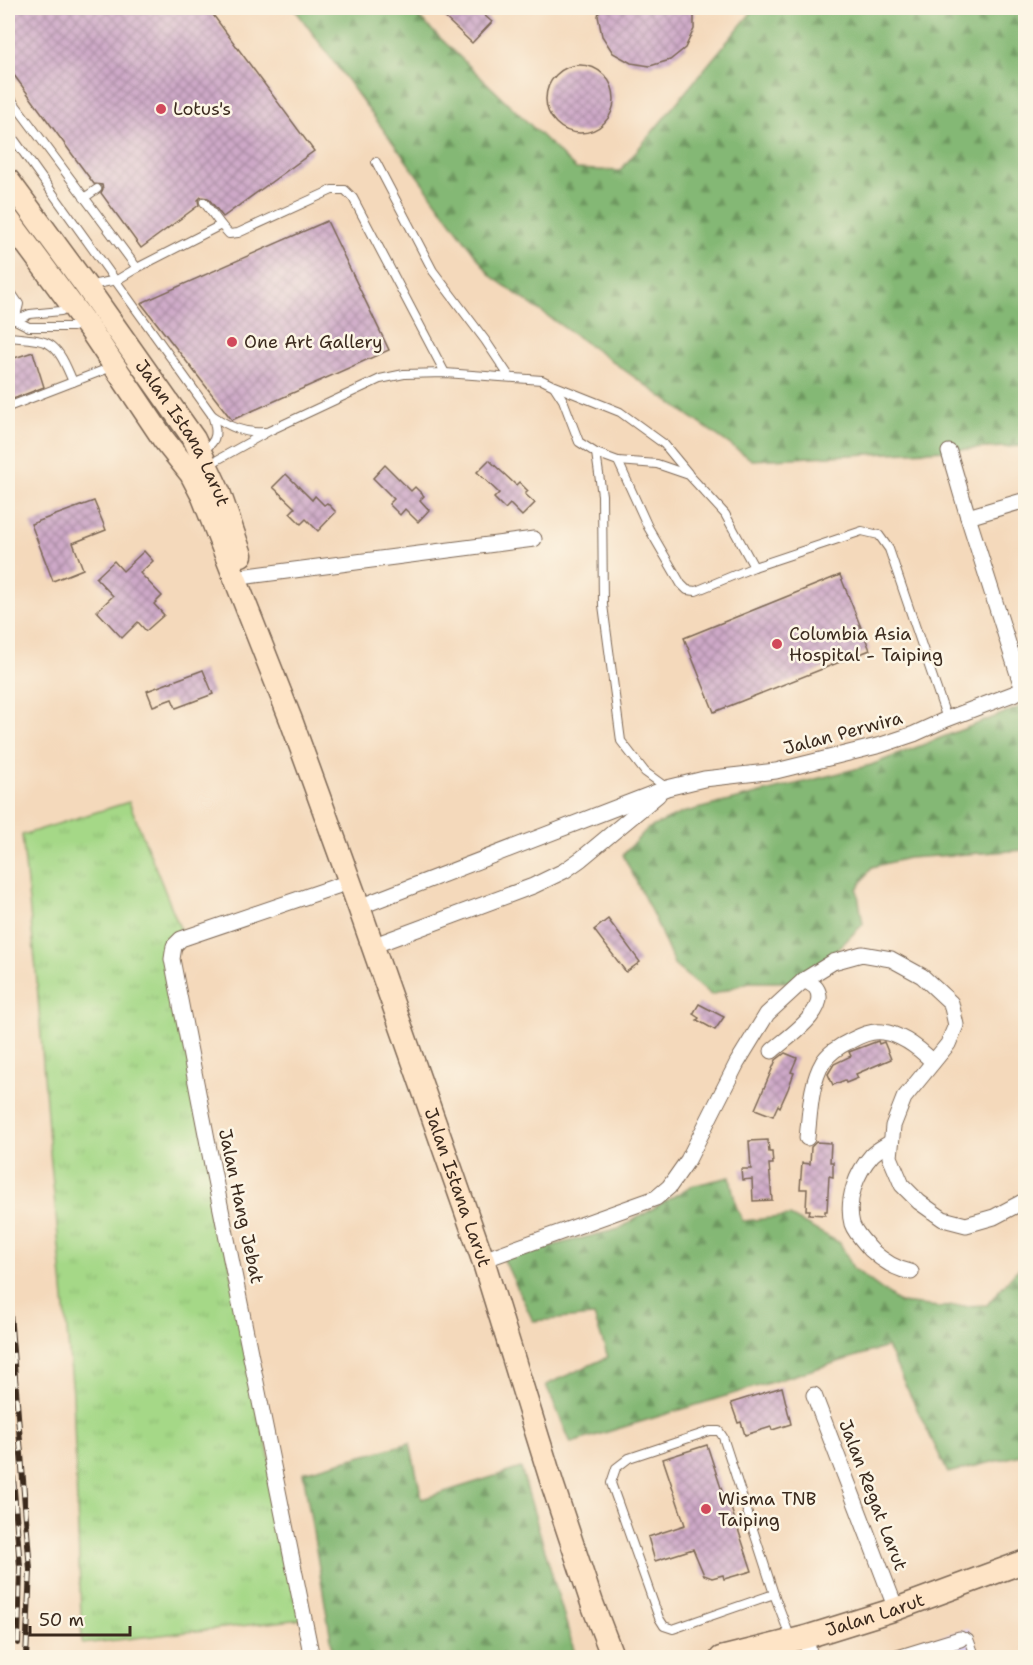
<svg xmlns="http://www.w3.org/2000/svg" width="1033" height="1665" viewBox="0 0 1033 1665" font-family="'Shantell Sans',sans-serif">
  <defs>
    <pattern id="grass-tufts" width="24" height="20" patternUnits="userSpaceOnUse" patternTransform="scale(1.5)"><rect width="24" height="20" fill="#a5d887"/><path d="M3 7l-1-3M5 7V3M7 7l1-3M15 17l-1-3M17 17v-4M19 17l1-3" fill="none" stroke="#8fba74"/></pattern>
    <pattern id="forest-firs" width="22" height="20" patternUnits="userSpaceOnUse" patternTransform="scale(1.5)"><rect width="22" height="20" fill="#84b874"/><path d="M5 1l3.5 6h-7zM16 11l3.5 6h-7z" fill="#6d965f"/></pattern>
    <pattern id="building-cross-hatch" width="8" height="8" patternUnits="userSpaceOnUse" patternTransform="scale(1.5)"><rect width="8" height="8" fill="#cea9c8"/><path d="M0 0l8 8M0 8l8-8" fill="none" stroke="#a88aa2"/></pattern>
  </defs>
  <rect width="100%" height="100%" fill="#fcf5e5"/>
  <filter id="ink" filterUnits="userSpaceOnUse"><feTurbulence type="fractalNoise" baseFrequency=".0167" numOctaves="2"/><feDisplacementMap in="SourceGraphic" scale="12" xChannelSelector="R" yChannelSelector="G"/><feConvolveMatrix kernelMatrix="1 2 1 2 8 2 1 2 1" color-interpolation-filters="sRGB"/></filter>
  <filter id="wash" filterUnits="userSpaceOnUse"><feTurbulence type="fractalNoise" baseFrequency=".008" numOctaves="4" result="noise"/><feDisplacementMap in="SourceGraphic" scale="24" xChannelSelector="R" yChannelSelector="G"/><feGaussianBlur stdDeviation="1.35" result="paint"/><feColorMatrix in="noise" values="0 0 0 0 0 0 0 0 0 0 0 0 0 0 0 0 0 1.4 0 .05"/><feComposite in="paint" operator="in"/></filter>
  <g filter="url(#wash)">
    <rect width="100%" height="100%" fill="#f4d9bb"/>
    <path fill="#e0d4f4" d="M969 1628 980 1657 876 1658Z"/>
    <path fill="url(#grass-tufts)" stroke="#708152" stroke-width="1.5" d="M129 802 181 931 172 936 167 953 302 1619 82 1644 73 1394 49 1142 36 970 22 835Z"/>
    <g fill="url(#forest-firs)" stroke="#607149" stroke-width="1.5">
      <path d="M294 8H409L576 169 620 171 755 8H1025L1026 392 1024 393 1025 446 752 460 491 276Z"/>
      <path d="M1025 705V850L908 858 872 867 857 889 863 924 832 955 793 982H749L711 995 675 966 654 917 623 855 647 829 682 813 871 765Z"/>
      <path d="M730 1177 736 1206 743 1221 790 1216 840 1243 853 1268 900 1303 939 1307 987 1305 1015 1272 1025 1264V1454L948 1473 887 1347 571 1443 546 1385 608 1357 594 1316 533 1321 503 1258 619 1229 691 1186Z"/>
      <path d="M410 1443 422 1499 521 1468 576 1657H334L303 1472Z"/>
    </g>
    <g id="blocks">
      <g fill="url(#building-cross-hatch)">
        <path d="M8 8H208L314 151 223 217 208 198 201 197 198 200 199 205 141 248 101 193 103 189 102 185 94 184 8 67Z"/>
        <path d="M448 8H476L492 22 472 43 441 14 445 13Z"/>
        <path d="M600 8H694V29L685 48 670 60 650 66 631 63 613 53 602 36 598 16Z"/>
        <circle cx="580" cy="99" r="34"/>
        <path d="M327 221 389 350 232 420 141 303Z"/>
        <path d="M33 352 44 387 8 401V360Z"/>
        <path d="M489 460 516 485 519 482 528 491 525 494 535 503 522 516 510 504 505 509 494 498 499 493 477 472Z"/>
        <path d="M385 465 411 491 415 487 424 496 420 500 429 510 418 522 405 509 400 515 389 504 394 499 373 478Z"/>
        <path d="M286 474 312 500 315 496 324 505 327 503 336 512 318 531 306 519 301 524 290 513 295 508 273 487Z"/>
        <path d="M94 501 106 530 73 543 83 569 53 581 31 524Z"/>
        <path d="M144 551 153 561 140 573 162 596 154 604 164 615 146 631 138 622 122 638 97 611 113 596 96 578 114 561 123 571Z"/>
        <path d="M840 575 870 650 714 712 684 638Z"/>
        <path d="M203 670 213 694 176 708 172 699 153 706 147 691Z"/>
        <path d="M608 919 640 962 626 972 594 930Z"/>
        <path d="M699 1004 724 1017 715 1030 697 1020 699 1018 693 1014Z"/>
        <path d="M878 1041 879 1044 884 1042 891 1059 856 1074 858 1078 846 1083 845 1080 833 1085 828 1074 834 1064 851 1056 849 1052Z"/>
        <path d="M785 1053 797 1058 791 1072 794 1073 788 1089 780 1107 778 1105 773 1116 755 1109 776 1060Z"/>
        <path d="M768 1140 769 1152H772L773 1164H769L772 1200 753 1201 752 1179 742 1180 741 1169H751L749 1141Z"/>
        <path d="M816 1142 831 1143 830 1162H833V1177L829 1176 827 1211H825V1215L809 1214 810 1210H806L807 1189H800L802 1163 810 1164 811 1147Z"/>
        <path d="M782 1387 791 1424 772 1430 771 1427 745 1435 741 1422 738 1423 731 1403Z"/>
        <path d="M707 1445 723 1494 726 1493 752 1571 724 1579 723 1575 712 1578 704 1575 693 1549 655 1561 648 1537 685 1525 663 1459Z"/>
      </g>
    </g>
  </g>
  <g filter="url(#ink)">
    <use href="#blocks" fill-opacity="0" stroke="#7c6755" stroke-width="1.5"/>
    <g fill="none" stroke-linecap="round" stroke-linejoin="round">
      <defs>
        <g id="lane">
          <path d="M441 8H442"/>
          <path d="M8 95 137 268"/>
          <path d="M8 131 212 415C228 426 244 434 264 432"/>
          <path d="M376 162 433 271 485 340 509 376"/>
          <path d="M84 198 97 189"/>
          <path d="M204 202 221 225"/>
          <path d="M91 285 117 280 137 268 221 225 229 234 238 233 332 190H345L353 198 445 373"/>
          <path d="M8 288 19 304 15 320"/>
          <path d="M8 320H15L30 314 61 311"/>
          <path d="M15 320 29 327H73"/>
          <path d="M8 337C52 341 55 339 73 382"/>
          <path d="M555 386 620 412 664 444 688 473"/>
          <path d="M8 407 104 370"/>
          <path d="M203 450C219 441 217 430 212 415"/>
          <path d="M596 453 602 495 603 605 621 741 645 772 667 788"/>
          <path d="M618 461 657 464 689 475 725 514 754 567"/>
          <path d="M210 464 269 431 380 379 404 374 445 373 542 380 554 386 563 400 579 442 596 453 618 461 648 527 681 584 687 590 696 591 754 567 862 531 879 535 889 549 947 719"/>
          <path d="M774 1594 673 1629 664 1626 659 1618 611 1483 616 1468 629 1458 710 1431H719L723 1437 774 1594 791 1639"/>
          <path d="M960 1639 966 1637 969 1639 976 1658"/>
        </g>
        <g id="street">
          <path d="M949 452 968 517 1023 690"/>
          <path d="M968 517 1026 500"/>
          <path d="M248 576 534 539"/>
          <path d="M359 907 667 788 704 779 776 771 881 745 914 734 947 719 1026 689"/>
          <path d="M372 946 533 886 564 871 581 859 658 795"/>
          <path d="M772 1051C785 1039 831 1010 816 988 814 985 807 982 804 980"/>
          <path d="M807 1138C810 1114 810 1084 823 1062 828 1054 839 1046 848 1042 858 1037 870 1030 882 1032 901 1034 920 1049 933 1062"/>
          <path d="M891 1142C885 1146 877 1150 872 1155 856 1173 846 1200 852 1224 855 1233 865 1243 871 1250 883 1261 895 1269 911 1272"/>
          <path d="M483 1260 656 1198 669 1187 688 1160 737 1063 767 1014 804 980 833 962 862 954 891 959 922 976 951 1003 956 1025 948 1044 904 1098 893 1126 890 1157 902 1185 919 1202 943 1219 966 1225 994 1217 1026 1200"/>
          <path d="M814 1395 896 1609"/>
          <path d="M806 1637 810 1658"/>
          <path d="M312 1658 214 1175 172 959 174 946 181 939 349 882"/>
          <path d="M898 1658 960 1639"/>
        </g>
        <g id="secondary">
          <path id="s1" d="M8 180 86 286 194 439 219 492 241 555"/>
          <path id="s2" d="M8 219 91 331 164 440 191 474 203 497 291 720 359 907 483 1260 552 1483 592 1603 613 1658"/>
          <path id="s3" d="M721 1658 806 1637 896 1609 1026 1561"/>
        </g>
      </defs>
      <use href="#lane" stroke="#7c6755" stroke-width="10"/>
      <use href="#street" stroke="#7c6755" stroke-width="17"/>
      <use href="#secondary" stroke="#7c6755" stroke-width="25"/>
      <use href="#lane" stroke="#fff" stroke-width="8"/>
      <use href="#street" stroke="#fff" stroke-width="15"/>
      <use href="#secondary" stroke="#fee4c6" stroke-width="22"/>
      <defs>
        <g id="rail">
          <path d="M8 1287 30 1570 26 1658"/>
          <path d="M8 1412 20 1567 18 1643"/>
        </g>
      </defs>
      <use href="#rail" stroke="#3b2a1e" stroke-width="6"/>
      <use href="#rail" stroke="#fcf5e5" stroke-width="4" stroke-dasharray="11" stroke-linecap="butt"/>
    </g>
  </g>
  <g fill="#d1495b" stroke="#fcf5e5" stroke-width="2">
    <circle cx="161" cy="109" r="6"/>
    <circle cx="232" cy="342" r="6"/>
    <circle cx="777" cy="644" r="6"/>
    <circle cx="706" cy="1509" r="6"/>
  </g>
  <g text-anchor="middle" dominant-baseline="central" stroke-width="5" stroke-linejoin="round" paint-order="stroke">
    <g font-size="18" fill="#3b2a1e" stroke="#fcf5e5" text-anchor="start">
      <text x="173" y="109">Lotus's</text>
      <text x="244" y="342">One Art Gallery</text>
      <text x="789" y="634">Columbia Asia<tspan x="789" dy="21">Hospital - Taiping</tspan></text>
      <text x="718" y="1499">Wisma TNB<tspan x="718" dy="21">Taiping</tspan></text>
    </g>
    <g font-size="18" fill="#3b2a1e" stroke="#fcf5e5">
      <text stroke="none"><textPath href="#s1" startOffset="308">Jalan Istana Larut</textPath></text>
      <text transform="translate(843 733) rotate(-15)">Jalan Perwira</text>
      <text stroke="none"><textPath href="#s2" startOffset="1076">Jalan Istana Larut</textPath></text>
      <text transform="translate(241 1206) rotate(78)">Jalan Hang Jebat</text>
      <text transform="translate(873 1495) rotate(69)">Jalan Regat Larut</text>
      <text stroke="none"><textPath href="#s3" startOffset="160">Jalan Larut</textPath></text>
    </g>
  </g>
  <rect width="1033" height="1665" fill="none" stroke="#fcf5e5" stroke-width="30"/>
  <path d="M30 1626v9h100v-9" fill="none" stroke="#3b2a1e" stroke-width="3"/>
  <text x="39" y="1626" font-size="18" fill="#3b2a1e" stroke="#fcf5e5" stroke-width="4.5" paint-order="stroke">50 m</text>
</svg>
